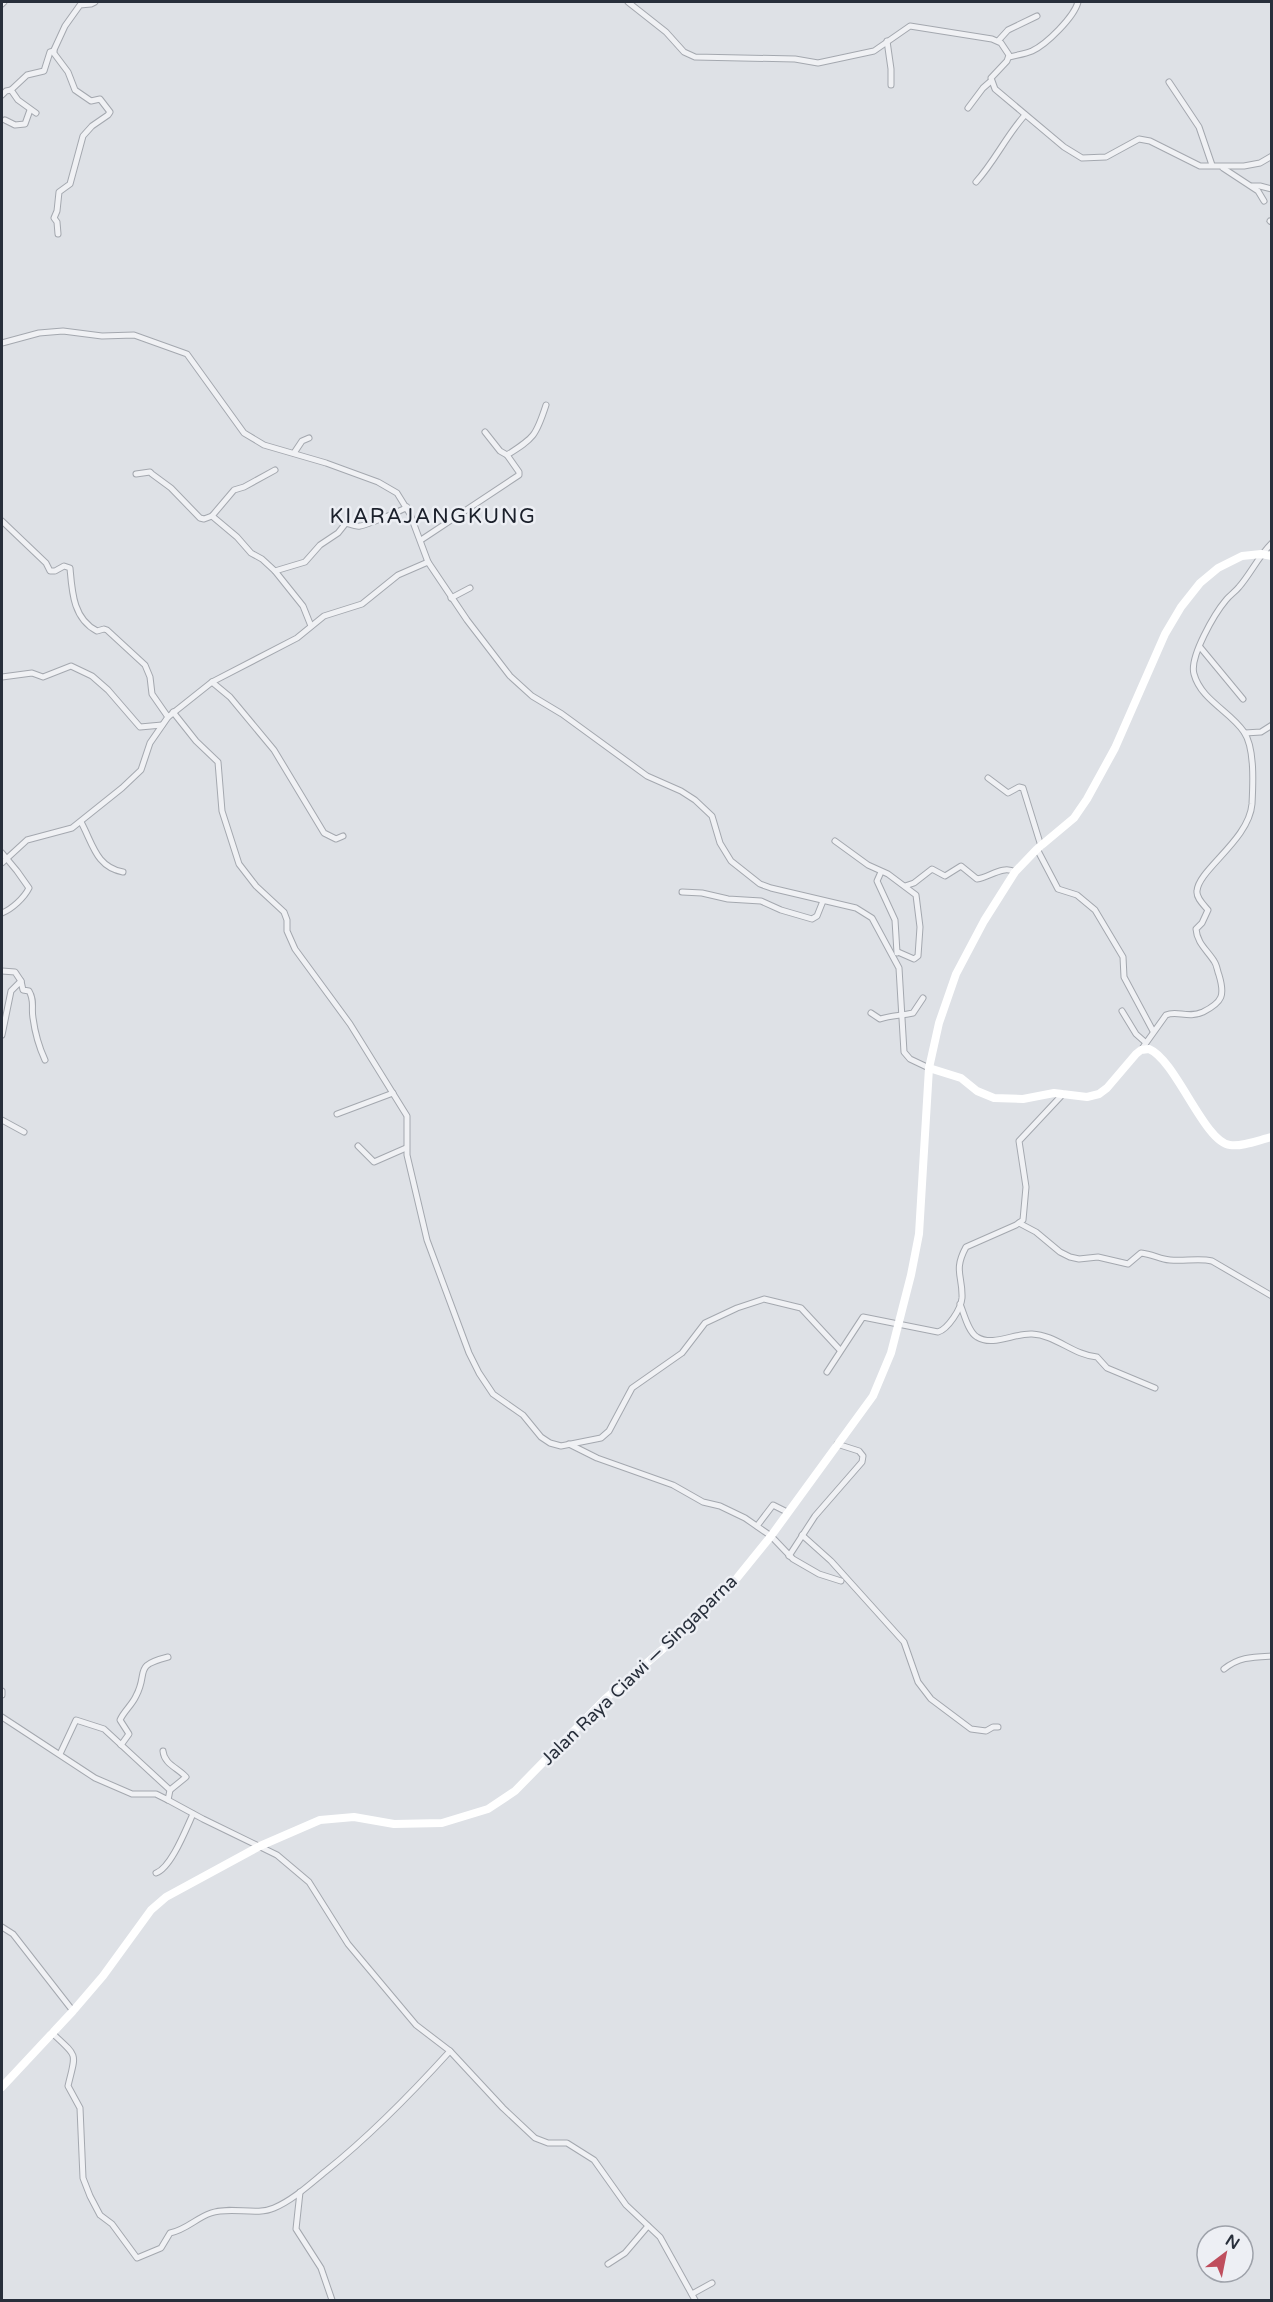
<svg xmlns="http://www.w3.org/2000/svg" width="1273" height="2302" viewBox="0 0 1273 2302" font-family="'Varela Round',sans-serif">
  <rect width="100%" height="100%" fill="#dee1e6"/>
  <g fill="none" stroke-linecap="round" stroke-linejoin="round">
    <defs>
      <g id="street">
        <path d="M628 2 666 32 684 52 695 57 795 59 818 63 874 51 910 26 992 39 1001 43 1009 55 1007 61 991 78 995 89 1064 147 1082 158 1106 157 1139 139 1150 141 1200 166H1244L1260 163 1272 156"/>
        <path d="M2 4 4 2"/>
        <path d="M887 41 891 69V85"/>
        <path d="M998 41 1008 30 1037 16"/>
        <path d="M1009 57C1017 55 1025 54 1032 51 1047 44 1074 17 1078 2"/>
        <path d="M1169 82 1199 127 1212 165"/>
        <path d="M2 95 6 91 11 90"/>
        <path d="M968 108 983 88 991 81"/>
        <path d="M36 113 18 100 11 90 27 75 44 71 50 52 54 51"/>
        <path d="M5 120 15 125 25 124 30 110"/>
        <path d="M1223 168 1258 191 1264 201"/>
        <path d="M976 182C995 161 1006 136 1025 115"/>
        <path d="M1252 186H1260L1272 189"/>
        <path d="M1270 221 1272 222"/>
        <path d="M58 234 57 222 54 218 57 211 59 192 70 184 83 136 92 126 108 115 110 112 100 99 91 101 75 90 68 72 53 52 65 26 80 5 91 4 95 2"/>
        <path d="M2 343 39 333 63 331 102 336 134 335 187 354 244 433 264 445 326 463 378 482 397 493 410 514 428 562"/>
        <path d="M485 432 500 451 507 455"/>
        <path d="M294 453 302 441 309 438"/>
        <path d="M136 474 150 472 152 474 171 488 200 518 204 519 212 516 234 490 244 487 275 470"/>
        <path d="M212 516 237 537 251 553 262 559 275 571"/>
        <path d="M2 521 46 563 50 571H55L64 566 70 568C72 591 73 619 97 631L104 629 107 630 145 665 150 677 152 694 168 717"/>
        <path d="M421 540 519 475V472L507 455C534 438 536 436 546 405"/>
        <path d="M451 598 470 588"/>
        <path d="M311 626 303 606 275 571 305 562 320 545 338 533 346 523C350 524 355 527 360 526 367 525 401 511 407 507"/>
        <path d="M1200 647 1243 699"/>
        <path d="M2 677 32 673 43 677 71 666 92 676 108 690 140 727 162 725"/>
        <path d="M212 682 230 697 274 750 324 833 336 839 343 836"/>
        <path d="M173 712 196 741 218 762 222 811 239 864 256 886 284 912 287 920V931L295 949 350 1024 407 1116V1155L427 1240 469 1353 479 1373 493 1394 523 1415 541 1437 550 1443 561 1446 601 1438 609 1431 632 1388 682 1353 705 1323 737 1308 764 1299 801 1308 840 1350"/>
        <path d="M1245 733 1261 732 1272 725"/>
        <path d="M988 778 1008 793 1019 787 1023 788 1041 846"/>
        <path d="M81 822C93 844 96 867 123 872"/>
        <path d="M835 841 868 865 888 874 916 895 920 927 918 956 914 959 898 952"/>
        <path d="M1037 849 1058 889 1077 895 1095 910 1123 957 1124 977 1153 1031"/>
        <path d="M2 853 17 871 29 888C24 898 12 909 2 913"/>
        <path d="M2 863 27 840 72 828 122 788 141 770 150 743 168 717 212 682 297 638 324 616 362 604 398 575 428 562 467 620 510 676 532 696 562 714 647 776 681 791 695 800 712 816 720 843 731 861 760 884 771 888 856 908 872 918 899 968 904 1052 910 1059 929 1068"/>
        <path d="M881 872 877 881 895 920 897 953"/>
        <path d="M905 886 914 883 932 869 945 876 961 866 977 879C990 877 1003 865 1015 872"/>
        <path d="M682 892 702 893 728 899 761 901 781 910 812 919 817 916 823 901"/>
        <path d="M2 971 15 972 21 981"/>
        <path d="M1122 1011 1136 1034 1145 1042"/>
        <path d="M871 1013 880 1019C892 1015 900 1016 913 1013L923 998"/>
        <path d="M2 1035 11 991 21 981 23 990 29 991C35 1001 31 1007 33 1018 35 1033 39 1047 45 1060"/>
        <path d="M1141 1050 1166 1015C1177 1010 1188 1019 1203 1012 1223 1002 1225 995 1219 975 1217 970 1217 965 1214 961 1207 950 1197 943 1196 929L1202 923 1208 910C1204 905 1196 898 1197 891 1198 870 1249 840 1252 804 1253 785 1255 748 1244 732 1230 711 1201 700 1194 674 1189 657 1215 613 1226 600 1230 595 1235 592 1239 587 1251 573 1258 557 1272 543"/>
        <path d="M337 1114 393 1093"/>
        <path d="M2 1120 24 1132"/>
        <path d="M358 1146 374 1162 406 1148"/>
        <path d="M1019 1223 1036 1232 1060 1252 1070 1257 1079 1259 1098 1257 1128 1264 1141 1253C1150 1254 1156 1257 1164 1259 1179 1263 1197 1257 1212 1261L1272 1296"/>
        <path d="M960 1304C964 1313 968 1332 977 1337 993 1347 1014 1333 1032 1334 1056 1335 1073 1355 1097 1357L1107 1368 1155 1388"/>
        <path d="M827 1372 863 1317 938 1332C948 1329 961 1309 962 1298 963 1276 953 1271 966 1247L1016 1225 1023 1220 1026 1187 1019 1141 1063 1094"/>
        <path d="M569 1444 597 1458 673 1485 703 1502 720 1506 745 1518 771 1536 793 1559 819 1574 841 1581"/>
        <path d="M757 1526 773 1505 787 1512"/>
        <path d="M802 1535 831 1561 904 1642 918 1682 931 1699 971 1729 986 1731 993 1727H998"/>
        <path d="M789 1556 815 1516 862 1462 863 1456 859 1451 837 1444"/>
        <path d="M1224 1669C1239 1657 1252 1657 1272 1656"/>
        <path d="M2 1691V1695"/>
        <path d="M2 1717 95 1778 132 1794H156L168 1800 203 1819 277 1855 309 1882 348 1944 416 2025 450 2051 503 2108 535 2138 548 2143H567L594 2160 626 2205 660 2237 695 2300"/>
        <path d="M121 1745 129 1734 120 1720C124 1711 132 1705 136 1696 149 1672 132 1666 168 1657"/>
        <path d="M163 1751C164 1764 178 1768 186 1777L170 1790"/>
        <path d="M60 1754 76 1720 104 1729 170 1790 168 1800"/>
        <path d="M156 1873C171 1868 186 1829 193 1814"/>
        <path d="M2 1927 13 1934 73 2011"/>
        <path d="M52 2033C79 2058 76 2052 68 2086L80 2108 83 2178 90 2196 100 2215 112 2224 137 2258 161 2248 170 2233C186 2230 196 2218 211 2213 231 2206 256 2216 274 2208 293 2200 310 2184 326 2171 371 2135 411 2094 450 2051"/>
        <path d="M300 2192 296 2229 321 2268 332 2300"/>
        <path d="M608 2264 625 2253 648 2226"/>
        <path d="M692 2294 712 2283"/>
      </g>
    </defs>
    <use href="#street" stroke="#a4a8af" stroke-width="7"/>
    <use href="#street" stroke="#f0f1f4" stroke-width="5"/>
    <g stroke="#fff" stroke-width="8">
      <path d="M929 1068 961 1078 977 1091 994 1098 1023 1099 1054 1093 1087 1097 1099 1094 1107 1088 1136 1054 1141 1050 1149 1049C1176 1060 1204 1142 1230 1145 1242 1147 1259 1140 1272 1137"/>
      <path d="M2 2087 73 2011 103 1976 151 1910 166 1897 260 1846 320 1820 354 1817 394 1824 442 1823 488 1809 515 1791 605 1699 685 1630 737 1578 771 1536 873 1396 891 1353 911 1275 919 1234 929 1068 939 1023 956 974 984 921 1015 872 1037 849 1074 818 1087 799 1115 748 1165 634 1181 607 1200 583 1218 568 1242 556 1261 554 1272 556"/>
    </g>
  </g>
  <g text-anchor="middle" dominant-baseline="central" stroke-width="5" stroke-linejoin="round" paint-order="stroke">
    <g font-size="18" fill="#282f3b" stroke="#edeff4">
      <text transform="translate(639 1670) rotate(-44)">Jalan Raya Ciawi — Singaparna</text>
    </g>
    <g font-size="21" letter-spacing="1.5" fill="#1b202b" stroke="#edeff4">
      <text x="433" y="516">KIARAJANGKUNG</text>
    </g>
  </g>
  <rect width="1273" height="2302" fill="none" stroke="#282f3b" stroke-width="6"/>
  <g transform="translate(1225 2254) rotate(32)"><circle r="28" fill="#edeff4" stroke="#9ea2aa" stroke-width="1.5"/>
  <path d="M0-4.5L10 22L0 15L-10 22Z" fill="#bf4e5d"/>
  <text y="-9" font-size="16" font-weight="bold" text-anchor="middle" fill="#282f3b">N</text>
  </g>
</svg>
